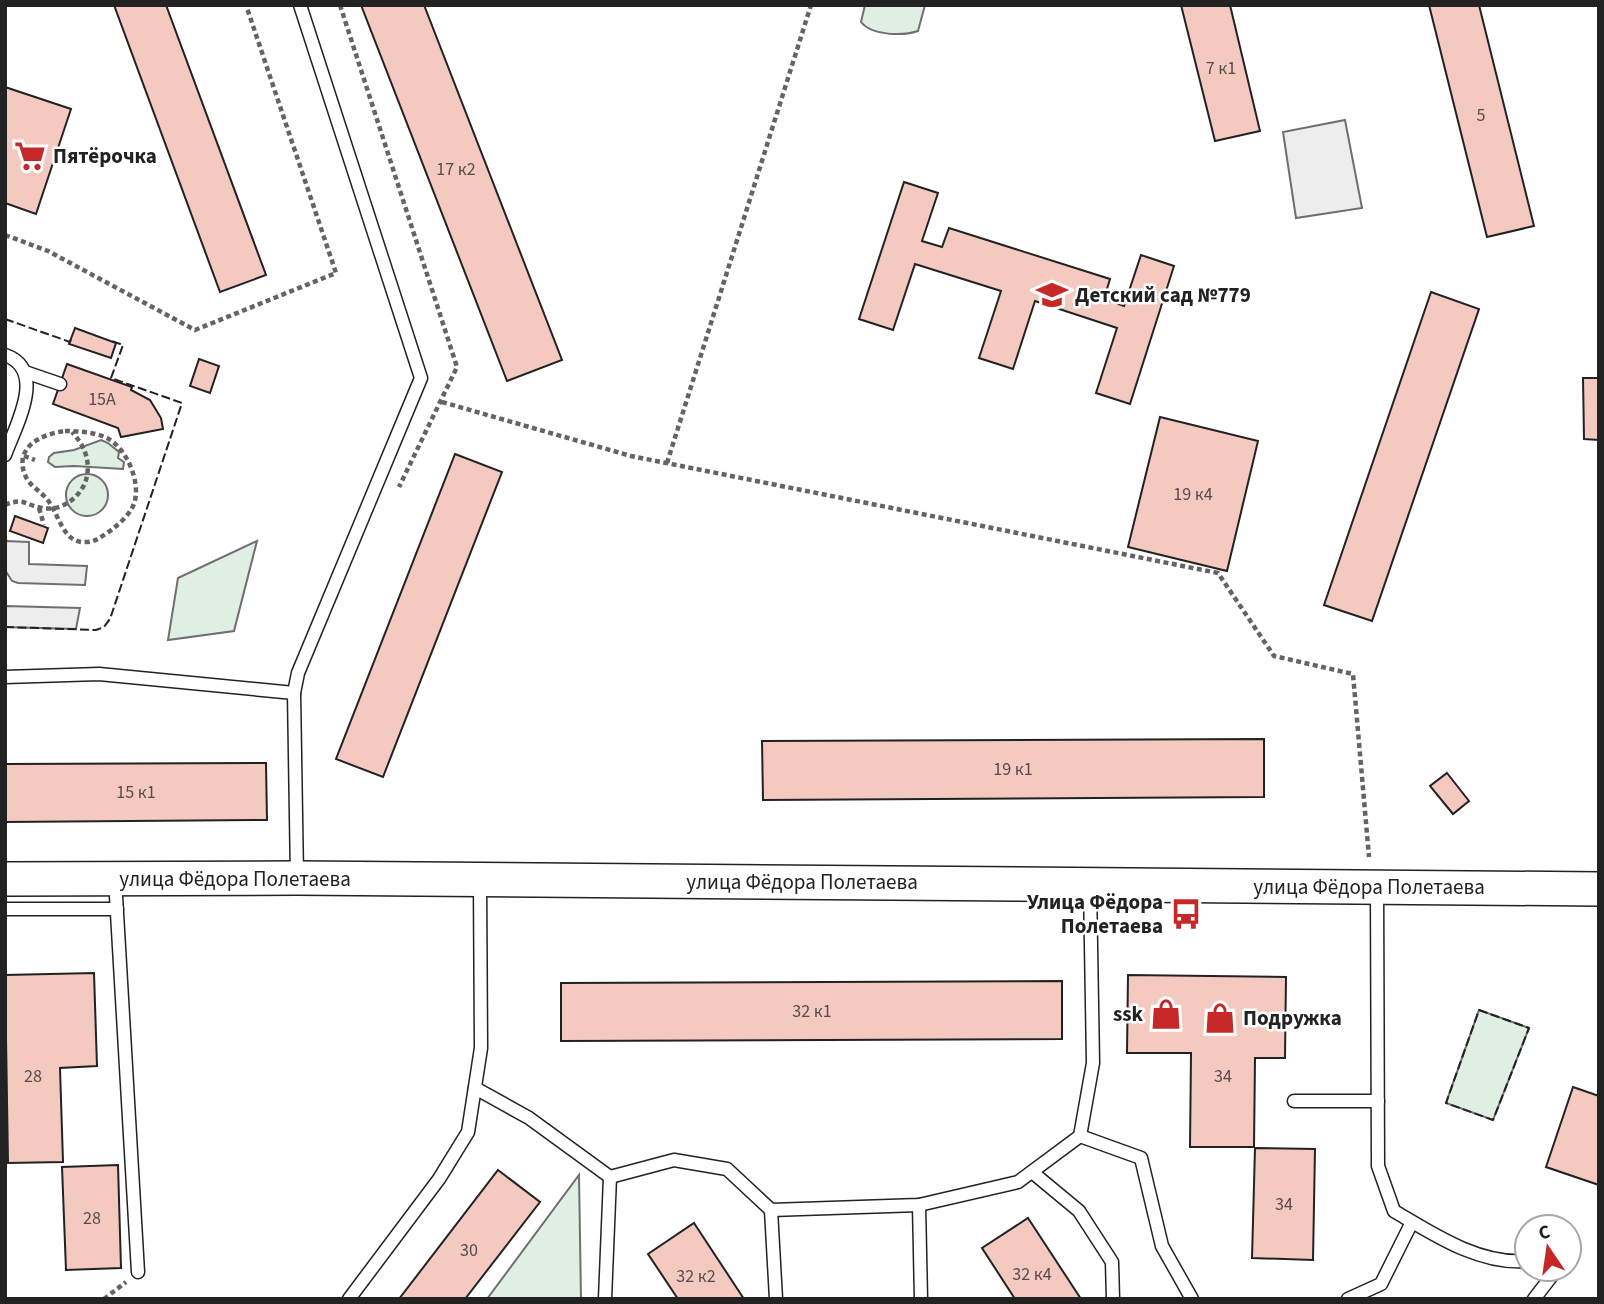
<svg xmlns="http://www.w3.org/2000/svg" width="1604" height="1304" viewBox="0 0 1604 1304" font-family="'Source Sans 3',sans-serif">
  <rect width="100%" height="100%" fill="#fff"/>
  <g fill="#e0efe3" stroke="#6f6f6f" stroke-width="2">
    <path d="M865 5H925L918 31C903 36 872 36 861 22Z"/>
    <path d="M101 440 108 443 119 452 118 458 124 462 123 469 74 466 55 467 48 462 49 457 54 453 74 450Z"/>
    <circle cx="87" cy="495" r="21"/>
    <path d="M257 541 234 631 168 640 178 578Z"/>
    <path d="M1479 1010 1529 1028 1493 1120 1446 1103Z"/>
    <path d="M579 1175 581 1299H487Z"/>
  </g>
  <g fill="#ededed" stroke="#6f6f6f" stroke-width="2">
    <path d="M1345 120 1362 208 1296 218 1283 132Z"/>
    <path d="M6 541 29 542V564L87 566 85 585 18 583 12 581 5 570Z"/>
    <path d="M5 606 80 608 76 629 5 627Z"/>
  </g>
  <g fill="#f3c9c0" stroke="#222" stroke-width="2">
    <path d="M114 5H166L266 275 220 292Z"/>
    <path d="M361 5H424L562 360 507 381Z"/>
    <path d="M1181 5H1230L1260 131 1215 141Z"/>
    <path d="M1429 5H1479L1534 226 1487 237Z"/>
    <path d="M5 87 71 109 36 214 5 203Z"/>
    <path d="M904 182 938 193 922 241 942 247 949 228 1110 279 1104 299 1124 306 1141 255 1174 266 1130 404 1096 393 1117 328 1035 301 1013 369 979 358 1001 291 915 264 893 330 859 319Z"/>
    <path d="M1431 292 1479 309 1372 621 1324 605Z"/>
    <path d="M75 328 116 343 111 358 69 344Z"/>
    <path d="M199 359 219 366 210 393 190 386Z"/>
    <path d="M67 364 132 387 131 390 150 400 161 418 163 429 121 437 118 428 53 404Z"/>
    <path d="M1583 378H1599V440L1584 439Z"/>
    <path d="M1160 417 1258 441 1227 571 1128 547Z"/>
    <path d="M455 454 502 472 383 777 336 759Z"/>
    <path d="M15 516 48 528 43 543 10 531Z"/>
    <path d="M1264 739V797L763 800 762 741Z"/>
    <path d="M266 763 267 820 5 822V764Z"/>
    <path d="M1447 773 1469 801 1453 814 1430 786Z"/>
    <path d="M94 973 97 1066 60 1068 63 1162 8 1163 5 975Z"/>
    <path d="M1128 975 1286 977 1285 1058H1255L1254 1147H1190L1191 1053H1127Z"/>
    <path d="M1062 981V1039L561 1041V983Z"/>
    <path d="M1573 1087 1599 1096V1185L1546 1167Z"/>
    <path d="M1255 1148 1315 1149 1313 1260 1252 1258Z"/>
    <path d="M118 1165 121 1268 66 1270 62 1167Z"/>
    <path d="M498 1170 540 1202 465 1299H399Z"/>
    <path d="M1028 1218 1081 1299H1015L982 1248Z"/>
    <path d="M694 1223 744 1299H678L648 1254Z"/>
  </g>
  <g fill="none" stroke-linecap="round" stroke-linejoin="round">
    <defs>
      <g id="lane">
        <path d="M5 355C48 370 15 427 5 455"/>
        <path d="M25 372 60 384"/>
        <path d="M5 677 99 674 294 693 297 877"/>
        <path d="M294 693 298 673 421 378 300 5"/>
        <path d="M115 879 138 1272"/>
        <path d="M1377 887 1378 1166 1394 1211C1433 1234 1479 1265 1527 1261"/>
        <path d="M5 909H117"/>
        <path d="M475 1088 529 1118 610 1177 674 1160 727 1169 771 1210 919 1205 1018 1182 1080 1136 1093 1063 1090 886"/>
        <path d="M1294 1101H1378"/>
        <path d="M1080 1136 1141 1158 1162 1246 1192 1299"/>
        <path d="M1032 1172 1079 1211 1112 1262 1113 1299"/>
        <path d="M919 1205 921 1299"/>
        <path d="M771 1210 776 1299"/>
        <path d="M349 1299 439 1179 468 1132 481 1048 480 880"/>
        <path d="M605 1299 610 1177"/>
        <path d="M1348 1299 1381 1284 1412 1222"/>
        <path d="M1534 1299 1557 1269"/>
      </g>
      <path id="secondary" d="M5 879 297 878 1599 889"/>
    </defs>
    <use href="#lane" stroke="#222" stroke-width="15"/>
    <use href="#secondary" stroke="#222" stroke-width="36"/>
    <g stroke="#646464" stroke-width="4.5" stroke-dasharray="5 3.5" stroke-linecap="butt">
      <path d="M340 5 457 367 399 487"/>
      <path d="M5 235 48 251 195 330 336 273 246 5"/>
      <path d="M442 402 631 456 1218 573 1274 656 1353 674 1369 857"/>
      <path d="M65 431C78 431 94 432 107 438 127 448 144 487 132 508 127 517 118 525 110 531 102 536 96 542 86 542 62 544 59 512 46 498 40 491 32 487 27 479 11 449 40 434 65 431Z"/>
      <path d="M24 456 35 460"/>
      <path d="M667 463 811 5"/>
      <path d="M5 505C24 497 25 505 42 508 62 512 83 496 87 476 90 459 84 445 72 432"/>
      <path d="M39 508 44 525"/>
      <path d="M104 1299 126 1282"/>
    </g>
    <use href="#lane" stroke="#fff" stroke-width="12"/>
    <use href="#secondary" stroke="#fff" stroke-width="33"/>
    <g stroke="#222" stroke-width="2" stroke-dasharray="9 3.5" stroke-linecap="butt">
      <path d="M5 319 70 342 72 337"/>
      <path d="M5 627 96 630 104 627 110 619 182 403 111 378 123 345 112 341"/>
      <path d="M1479 1010 1529 1028 1493 1120 1446 1103Z"/>
    </g>
  </g>
  <defs>
    <symbol id="supermarket-bare" viewBox="-9 -9 18 18"><path d="M-6-5.5h2.5l.6 2H6L4.5 2H-2.5L-4.4-4H-6ZM-1.5 3.2a1.3 1.3 0 1 0 .1 0ZM3 3.2a1.3 1.3 0 1 0 .1 0Z" fill="#c62828" stroke="#fff" stroke-width="2.5" paint-order="stroke"/></symbol>
    <symbol id="school-bare" viewBox="-9 -9 18 18"><path d="M0-5L7-2L0 1L-7-2ZM-4 1L0 2.5L4 1V4Q0 6-4 4Z" fill="#c62828" stroke="#fff" stroke-width="2.5" paint-order="stroke"/></symbol>
    <symbol id="bus-bare" viewBox="-9 -9 18 18"><path d="M-5-6H5V4H4V6H2V4H-2V6H-4V4H-5ZM-3.5-4V0h7V-4ZM-3.5 1.2v1.5H-2V1.2ZM2 1.2v1.5H3.5V1.2Z" fill="#c62828" stroke="#fff" stroke-width="2.5" paint-order="stroke"/></symbol>
    <symbol id="shop-bare" viewBox="-9 -9 18 18"><path d="M-5-2.5h2.3a2.7 3.5 0 0 1 5.4 0H5L5.5 6h-11ZM-1.5-2.5h3a1.5 2.3 0 0 0-3 0Z" fill="#c62828" stroke="#fff" stroke-width="2.5" paint-order="stroke"/></symbol>
  </defs>
  <g fill-rule="evenodd">
    <use href="#supermarket-bare" x="8" y="134" width="44" height="44"/>
    <use href="#school-bare" x="1030" y="273" width="44" height="44"/>
    <use href="#bus-bare" x="1164" y="892" width="44" height="44"/>
    <use href="#shop-bare" x="1144" y="992" width="44" height="44"/>
    <use href="#shop-bare" x="1198" y="996" width="44" height="44"/>
  </g>
  <g text-anchor="middle" dominant-baseline="central" stroke-width="5" stroke-linejoin="round" paint-order="stroke">
    <g font-size="18" fill="#564c4a">
      <text x="1221" y="68">7 к1</text>
      <text x="1481" y="115">5</text>
      <text x="456" y="169">17 к2</text>
      <text x="102" y="399">15А</text>
      <text x="1193" y="494">19 к4</text>
      <text x="1013" y="769">19 к1</text>
      <text x="136" y="792">15 к1</text>
      <text x="812" y="1011">32 к1</text>
      <text x="33" y="1076">28</text>
      <text x="1223" y="1076">34</text>
      <text x="1284" y="1204">34</text>
      <text x="92" y="1218">28</text>
      <text x="469" y="1250">30</text>
      <text x="1032" y="1274">32 к4</text>
      <text x="696" y="1276">32 к2</text>
    </g>
    <g font-size="21" font-weight="bold" fill="#222" stroke="#fff" text-anchor="start">
      <text x="53" y="156">Пятёрочка</text>
      <text x="1075" y="295">Детский сад №779</text>
      <text x="1163" y="902" text-anchor="end">Улица Фёдора<tspan x="1163" dy="24">Полетаева</tspan></text>
      <text x="1143" y="1014" text-anchor="end">ssk</text>
      <text x="1243" y="1018">Подружка</text>
    </g>
    <g font-size="21" fill="#222" stroke="#fff">
      <text x="235" y="879">улица Фёдора Полетаева</text>
      <text x="802" y="882">улица Фёдора Полетаева</text>
      <text x="1369" y="887">улица Фёдора Полетаева</text>
    </g>
  </g>
  <rect width="1604" height="1304" fill="none" stroke="#222222" stroke-width="14"/>
  <g transform="translate(1548 1248) rotate(347)"><circle r="33" fill="#ffffff" stroke="#a7a7a7" stroke-width="2"/>
  <path d="M0-5L12 26L0 18L-12 26Z" fill="#c62828"/>
  <text y="-10" font-size="19" font-weight="bold" text-anchor="middle" fill="#222222">С</text>
  </g>
</svg>
